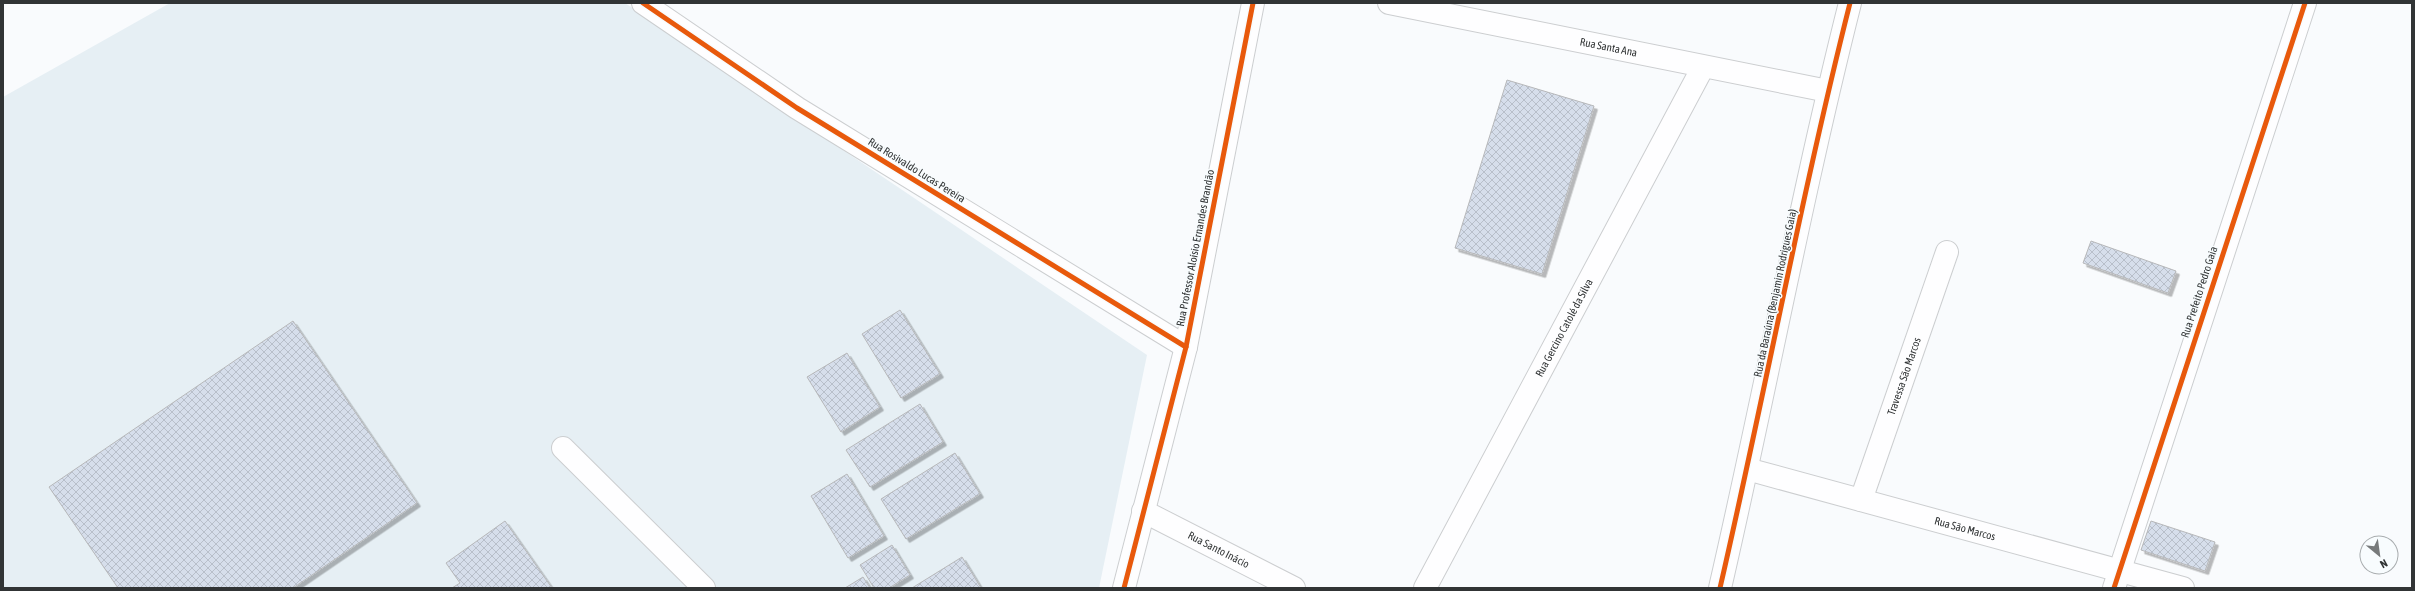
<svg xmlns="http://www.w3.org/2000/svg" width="2415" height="591" viewBox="0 0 2415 591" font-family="'Asap Condensed',sans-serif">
  <defs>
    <pattern id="building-cross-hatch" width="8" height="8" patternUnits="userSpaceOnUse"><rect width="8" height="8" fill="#d6deeb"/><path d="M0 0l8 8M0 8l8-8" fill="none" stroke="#b8bfca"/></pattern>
    <filter id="shadow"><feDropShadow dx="3.5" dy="3.5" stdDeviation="0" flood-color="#0004"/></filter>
  </defs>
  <rect width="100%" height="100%" fill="#f9fbfd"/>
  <path fill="#e6eff4" d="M170 3H625L1147 355 1099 588H3V97Z"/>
  <g fill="url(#building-cross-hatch)" stroke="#b7b8ba" filter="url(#shadow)">
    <path d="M1507 80 1594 106 1542 274 1455 248Z"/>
    <path d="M2091 241 2176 271 2168 293 2083 263Z"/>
    <path d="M900 310 940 374 901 398 862 334Z"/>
    <path d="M293 321 417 503 293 588H118L49 487Z"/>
    <path d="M847 353 880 407 841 432 807 377Z"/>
    <path d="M920 404 943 442 870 487 846 450Z"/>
    <path d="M955 453 980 494 906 539 881 499Z"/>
    <path d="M847 474 884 536 848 558 811 496Z"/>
    <path d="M505 521 552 588H452L460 583 446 563Z"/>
    <path d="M2151 521 2215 542 2205 571 2141 550Z"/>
    <path d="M892 545 910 575 889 588H874L860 565Z"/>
    <path d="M962 557 981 588H912Z"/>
    <path d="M863 577 870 588H845Z"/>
  </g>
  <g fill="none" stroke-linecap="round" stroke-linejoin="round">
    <defs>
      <g id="minor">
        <path d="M643 3 797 108 1186 347"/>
        <path id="s1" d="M1389 3 1828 91"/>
        <path d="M563 448 704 588"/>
        <path id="s2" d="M1747 469 2183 588"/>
        <path id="s3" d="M1861 500 1947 252"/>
        <path id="s4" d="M1143 511 1294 588"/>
        <path d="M1124 588 1186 347 1253 3"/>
        <path id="s5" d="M1425 588 1703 67"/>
        <path d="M1720 588C1765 393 1801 197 1850 3"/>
        <path d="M2114 588 2305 3"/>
      </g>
    </defs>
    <use href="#minor" stroke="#ccced0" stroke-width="24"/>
    <use href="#minor" stroke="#fefeff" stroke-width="22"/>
    <defs>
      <g id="cycleway">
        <path d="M643 3 797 108 1186 347"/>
        <path d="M1124 588 1186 347 1253 3"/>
        <path d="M1720 588C1765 393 1801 197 1850 3"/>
        <path d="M2114 588 2305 3"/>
      </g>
    </defs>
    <use href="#cycleway" stroke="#f8fcfe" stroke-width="8"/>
    <use href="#cycleway" stroke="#e8590c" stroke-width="5"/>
  </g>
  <g text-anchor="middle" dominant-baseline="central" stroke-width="3" stroke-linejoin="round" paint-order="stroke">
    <g font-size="11" fill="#313435" stroke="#f8fcfe">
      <text stroke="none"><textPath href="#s1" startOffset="224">Rua Santa Ana</textPath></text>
      <text transform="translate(917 170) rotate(32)">Rua Rosivaldo Lucas Pereira</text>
      <text transform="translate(1195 248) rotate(-79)">Rua Professor Aloísio Ernandes Brandão</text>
      <text transform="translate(2199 292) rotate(-72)">Rua Prefeito Pedro Gaia</text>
      <text transform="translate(1775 293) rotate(-78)">Rua da Baraúna (Benjamin Rodrigues Gaia)</text>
      <text stroke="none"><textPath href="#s5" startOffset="295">Rua Gercino Catolé da Silva</textPath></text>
      <text stroke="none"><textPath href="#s3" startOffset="131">Travessa São Marcos</textPath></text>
      <text stroke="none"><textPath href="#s2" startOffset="226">Rua São Marcos</textPath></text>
      <text stroke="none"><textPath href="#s4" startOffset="85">Rua Santo Inácio</textPath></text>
    </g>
  </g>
  <rect width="2415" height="591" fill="none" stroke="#313435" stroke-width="8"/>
  <g transform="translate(2379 555) rotate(151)"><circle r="19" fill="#f8fcfe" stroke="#a8acae"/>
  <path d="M0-3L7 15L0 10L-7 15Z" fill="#777a7b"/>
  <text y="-6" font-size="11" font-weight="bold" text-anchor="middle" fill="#313435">N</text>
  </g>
</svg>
